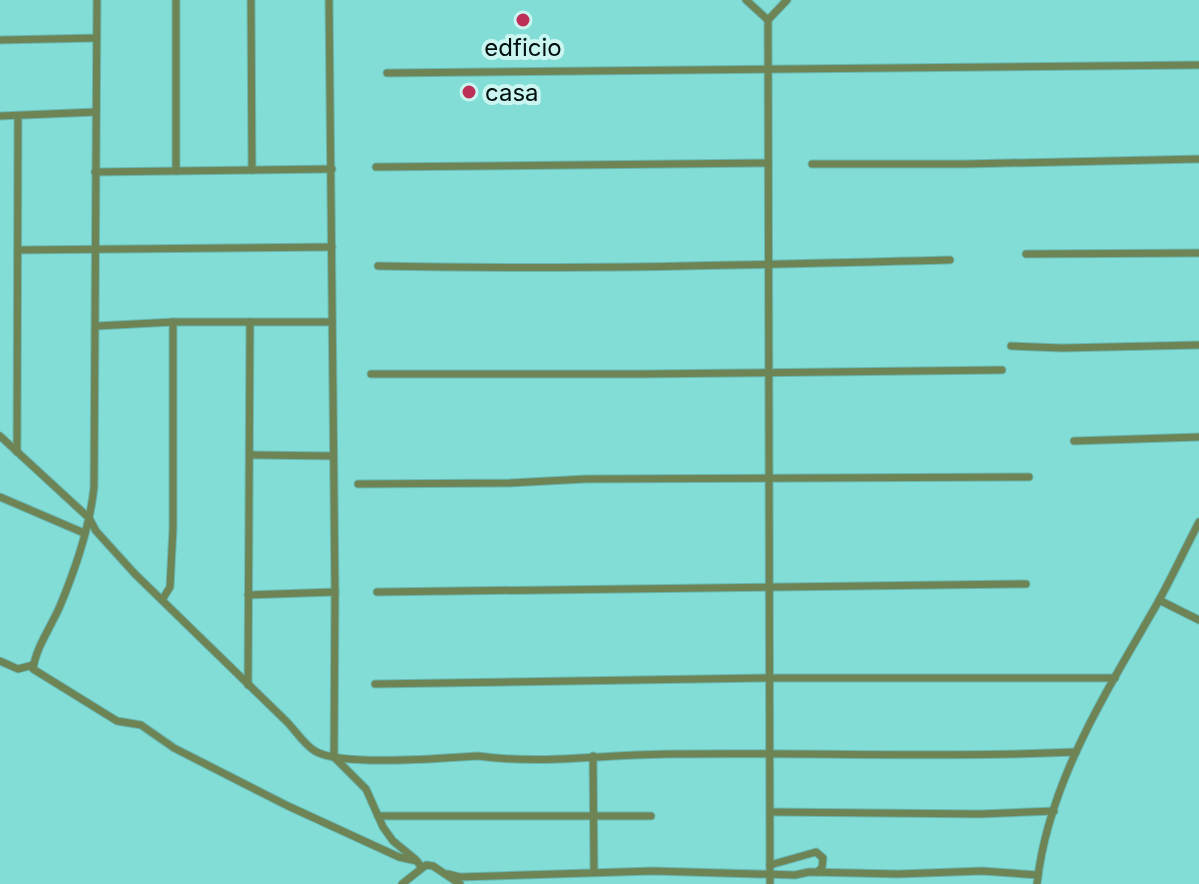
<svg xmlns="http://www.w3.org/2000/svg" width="1199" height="884" viewBox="0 0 1199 884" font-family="Inter,sans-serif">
  <rect width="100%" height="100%" fill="#81ddd6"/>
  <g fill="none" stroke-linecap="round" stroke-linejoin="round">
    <defs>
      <g id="minor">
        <path d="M97 0 94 487C90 526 75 570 60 606 51 627 36 647 33 669L117 721 141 725 174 748 288 806 399 857 417 861 421 867"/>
        <path d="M251 0 252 170"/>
        <path d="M329 0 335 592 334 757"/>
        <path d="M746 0 768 20 787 0"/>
        <path d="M768 20 770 884"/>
        <path d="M0 40 96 38"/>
        <path d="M387 73 1199 65"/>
        <path d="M0 116 96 112"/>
        <path d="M812 164H965L1199 159"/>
        <path d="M376 167 768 163"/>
        <path d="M176 171V0"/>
        <path d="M95 172 332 169"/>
        <path d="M18 250 332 247"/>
        <path d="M1026 254 1199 253"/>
        <path d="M378 266C569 270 759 265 950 260"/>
        <path d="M97 326 173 322H332"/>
        <path d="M1011 346 1062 348 1199 345"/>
        <path d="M371 374H641L1002 370"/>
        <path d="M0 436 89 518 96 531 135 574 284 719C295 729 303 744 315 751 340 767 445 758 478 756 542 765 609 754 673 754 808 752 942 758 1076 752"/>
        <path d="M1074 441 1199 437"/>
        <path d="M17 452 18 116"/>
        <path d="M250 455 333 456"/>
        <path d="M358 484 510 483 585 479 1029 477"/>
        <path d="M0 497 84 533"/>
        <path d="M377 592 1026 584"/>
        <path d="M248 595 335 592"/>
        <path d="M162 600 170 587 173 528V322"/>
        <path d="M1159 600 1199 620"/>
        <path d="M0 661 18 669 33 665"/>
        <path d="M375 684 770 678H1115"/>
        <path d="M248 685 250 322"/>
        <path d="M593 756 594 872"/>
        <path d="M335 758 366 789 383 827 393 841 415 859"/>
        <path d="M771 812 980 814 1054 811"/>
        <path d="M378 816H651"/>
        <path d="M770 865 816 852 823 858 822 868 817 872"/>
        <path d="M448 874 460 877 653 871 795 875 809 872 898 874 982 871 1038 875"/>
        <path d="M402 884 426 865 433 866 460 884"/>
        <path d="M1037 884C1048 782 1107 691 1157 604 1172 577 1185 549 1199 522"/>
      </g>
    </defs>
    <use href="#minor" stroke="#6ab8b2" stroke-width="9"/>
    <use href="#minor" stroke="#6e8455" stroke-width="7"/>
  </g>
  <g fill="#be2f58" stroke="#caf5f1" stroke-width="3">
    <circle cx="523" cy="20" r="8"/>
    <circle cx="469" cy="92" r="8"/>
  </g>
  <g text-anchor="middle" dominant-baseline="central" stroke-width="8" stroke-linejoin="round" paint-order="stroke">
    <g font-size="24" fill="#00100e" stroke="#caf5f1">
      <text x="523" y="47">edficio</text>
      <text x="485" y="92" text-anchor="start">casa</text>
    </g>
  </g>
</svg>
